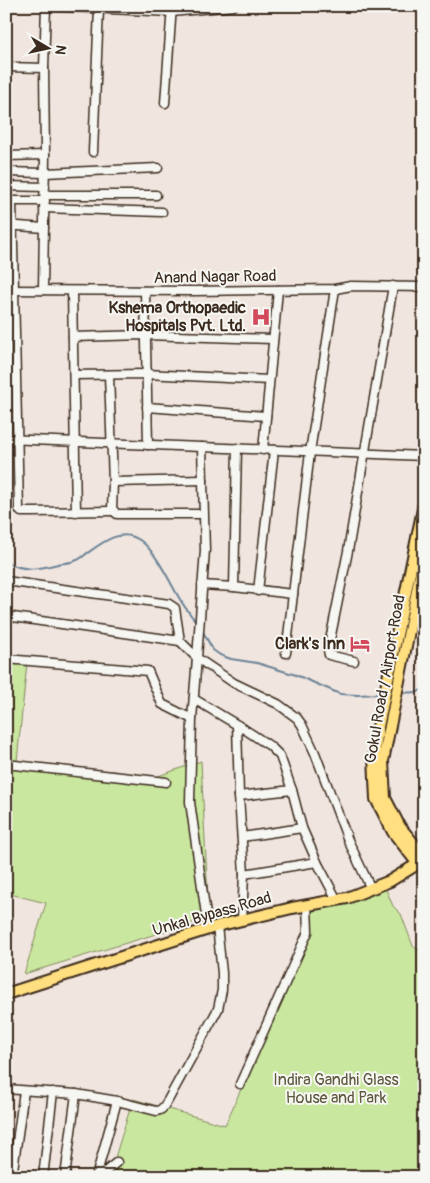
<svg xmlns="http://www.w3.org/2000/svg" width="430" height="1183" viewBox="0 0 430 1183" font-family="Pangolin,sans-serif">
  <rect width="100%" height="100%" fill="#f1e6df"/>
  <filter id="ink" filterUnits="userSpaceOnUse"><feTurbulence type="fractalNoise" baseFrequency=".02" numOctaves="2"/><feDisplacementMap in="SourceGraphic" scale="10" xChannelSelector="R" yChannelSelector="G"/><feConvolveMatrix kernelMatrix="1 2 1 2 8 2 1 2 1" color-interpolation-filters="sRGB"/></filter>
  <g filter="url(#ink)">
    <g fill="#c9e79f" stroke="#82885e">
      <path d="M6 661 27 663 17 761 26 764 144 781 201 761 209 918 24 974 46 903 6 893Z"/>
      <path d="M385 887 393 906 401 914 413 946 424 954V1177H109L133 1099 225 1125 312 930 309 909 370 894Z"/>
    </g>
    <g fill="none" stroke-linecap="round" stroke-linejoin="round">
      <g stroke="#6c8397" stroke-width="2">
        <path d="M6 562C25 572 38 569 58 564 64 563 71 563 77 560 81 559 85 554 89 552 104 541 123 527 141 541 157 553 170 583 181 601 185 608 191 615 197 623"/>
        <path d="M202 630 213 650 220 655 231 659 257 663 296 675 340 694 357 695 380 694"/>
        <path d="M400 693 418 692 424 688"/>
      </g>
      <defs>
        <g id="minor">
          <path d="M46 6 172 12 233 6"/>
          <path d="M6 67 44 68"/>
          <path d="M165 103 172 6"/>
          <path d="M93 152 99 9"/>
          <path d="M6 156 45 155"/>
          <path d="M6 172 45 173 158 168"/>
          <path d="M6 186 45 187"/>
          <path d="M45 195H156"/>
          <path d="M6 201H45"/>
          <path d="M12 201 19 509 21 512H32L114 511"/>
          <path d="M44 208 162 212"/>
          <path d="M6 225 44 228"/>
          <path d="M6 290 194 291 335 289 351 286 424 287"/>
          <path d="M43 290 45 155 44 68 46 6"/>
          <path d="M72 291 76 512"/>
          <path d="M145 291 148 445"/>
          <path d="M73 337 145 335 273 339"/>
          <path d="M74 375 146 374 269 380"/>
          <path d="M109 375 113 482 112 510 117 514H203"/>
          <path d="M147 407 266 416"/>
          <path d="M6 439 424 456"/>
          <path d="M202 447 205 550 197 658 234 683 278 704 297 718 302 725 315 753 348 840 371 889"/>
          <path d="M263 450 278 290"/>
          <path d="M113 482 203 480"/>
          <path d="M6 581 169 604 175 608 180 641 197 658 192 719 190 802 208 929"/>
          <path d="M202 585 234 587 293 594"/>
          <path d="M234 587 237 448"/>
          <path d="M258 591 274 450"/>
          <path d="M6 616 180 641"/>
          <path d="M286 653 310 452 335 289"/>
          <path d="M6 659 148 671 162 704 192 719"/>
          <path d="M354 661 333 656 329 655 328 650 348 551 393 286"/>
          <path d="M194 699 244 729 270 746 280 756 292 790 302 828 317 862 337 900"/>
          <path d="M237 725 239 796 244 874 242 920"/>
          <path d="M6 764 166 782"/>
          <path d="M239 796 292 790"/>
          <path d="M242 837 302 828"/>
          <path d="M244 874 317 862"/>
          <path d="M240 1084 308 932 307 905"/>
          <path d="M6 1089 76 1094 117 1101 156 1111C162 1111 164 1106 167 1102L218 1009 222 990V973L217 926"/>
          <path d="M12 1177 24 1091"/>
          <path d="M43 1177 53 1092"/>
          <path d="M65 1177 76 1094"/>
          <path d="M96 1177 117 1101"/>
          <path d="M99 1177 117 1162"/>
        </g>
        <g id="major">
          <path d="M424 556 383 761 385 798 400 827 424 856"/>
          <path d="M423 867 418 864 393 832 376 799 374 757 378 727 424 504"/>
          <path d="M6 994 221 925 292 908 347 898 390 881 424 860"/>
        </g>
      </defs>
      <use href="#minor" stroke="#3b2a1e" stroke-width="11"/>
      <use href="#major" stroke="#3b2a1e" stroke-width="14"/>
      <use href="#minor" stroke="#f6f6f2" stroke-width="8"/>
      <use href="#major" stroke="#ffdf80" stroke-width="10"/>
    </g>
  </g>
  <defs>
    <symbol id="hospital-bare" viewBox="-9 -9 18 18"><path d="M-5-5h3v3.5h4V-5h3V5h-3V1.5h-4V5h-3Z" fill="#d1495b" stroke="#f6f6f2" stroke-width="2.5" paint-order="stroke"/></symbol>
    <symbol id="hotel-bare" viewBox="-9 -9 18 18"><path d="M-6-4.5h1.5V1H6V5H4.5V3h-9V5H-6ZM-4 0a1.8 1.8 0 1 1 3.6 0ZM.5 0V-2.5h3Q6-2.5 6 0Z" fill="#d1495b" stroke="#f6f6f2" stroke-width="2.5" paint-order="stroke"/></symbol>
  </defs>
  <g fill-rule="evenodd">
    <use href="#hospital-bare" x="247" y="303" width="28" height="28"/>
    <use href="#hotel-bare" x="346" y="630" width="28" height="28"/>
  </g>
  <g text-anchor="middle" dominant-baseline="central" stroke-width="4" stroke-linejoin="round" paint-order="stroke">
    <g font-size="16" fill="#3b2a1e" stroke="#f6f6f2">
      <text transform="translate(215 277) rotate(-1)">Anand Nagar Road</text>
      <text transform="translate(385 679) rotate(-80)">Gokul Road / Airport Road</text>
      <text transform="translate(212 914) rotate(-16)">Unkal Bypass Road</text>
    </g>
    <g font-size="16" font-weight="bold" fill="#3b2a1e" stroke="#f6f6f2" text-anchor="end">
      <text x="246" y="308">Kshema Orthopaedic<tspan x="246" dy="18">Hospitals Pvt. Ltd.</tspan></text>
      <text x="345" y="644">Clark's Inn</text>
    </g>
    <g font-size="16" fill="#5e593e" stroke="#f6f6f2">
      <text x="336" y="1080">Indira Gandhi Glass<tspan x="336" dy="18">House and Park</tspan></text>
    </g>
  </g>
  <rect width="430" height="1183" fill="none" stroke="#f6f6f2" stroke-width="25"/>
  <rect x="12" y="12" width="405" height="1158" fill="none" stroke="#3b2a1e" stroke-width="2" filter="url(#ink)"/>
  <g transform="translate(48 48) rotate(99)" stroke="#f6f6f2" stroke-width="4" paint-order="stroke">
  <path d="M0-4L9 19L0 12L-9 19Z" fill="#3b2a1e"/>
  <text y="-8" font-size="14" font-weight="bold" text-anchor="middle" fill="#3b2a1e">N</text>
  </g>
</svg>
